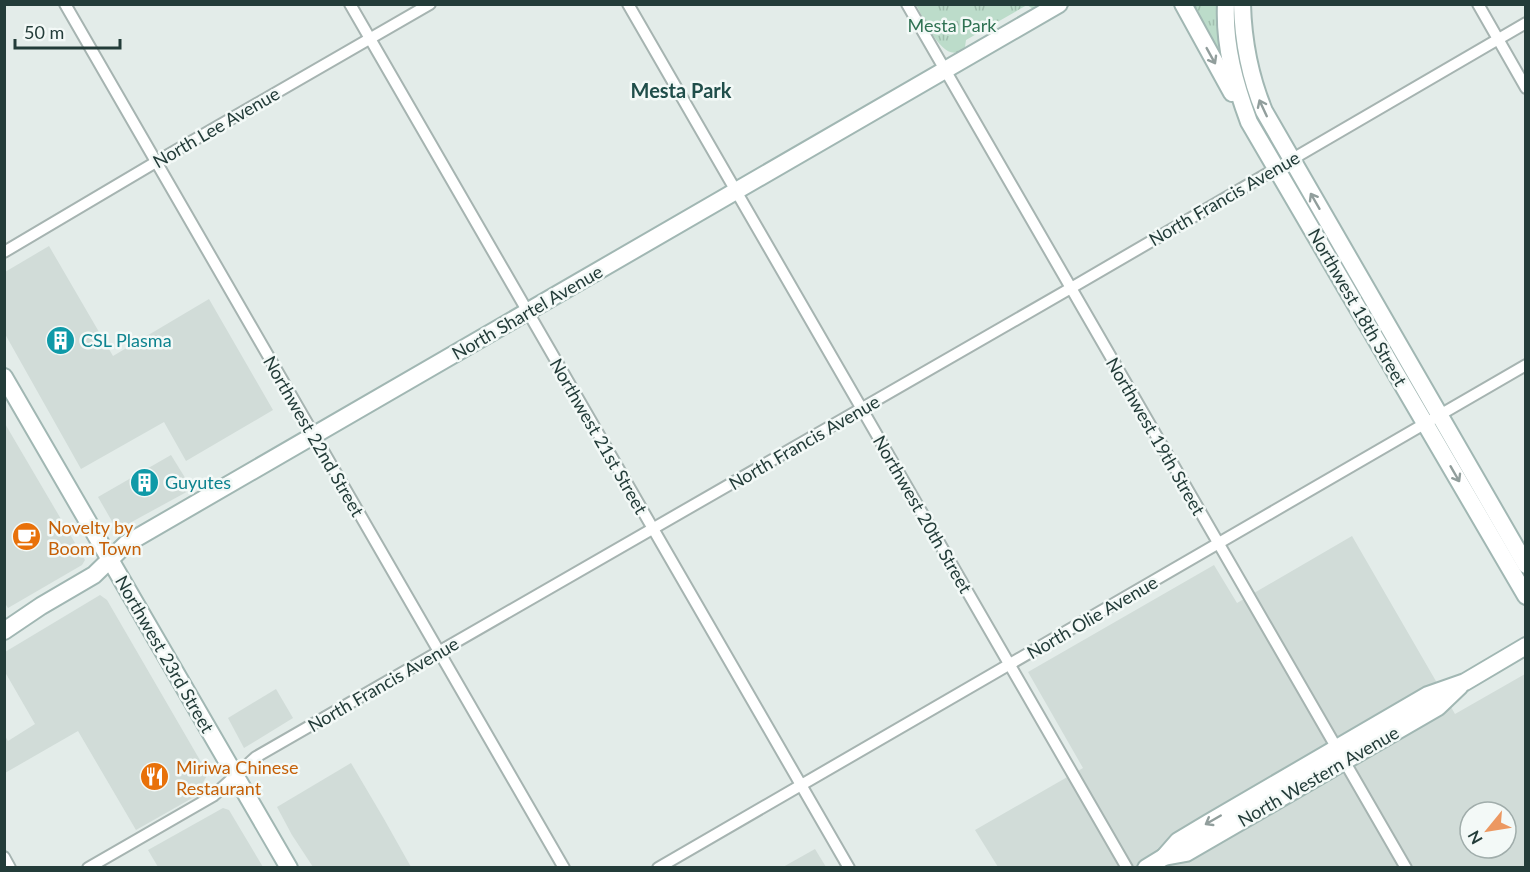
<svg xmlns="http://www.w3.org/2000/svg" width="1530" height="872" viewBox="0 0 1530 872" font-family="Lato,sans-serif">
  <defs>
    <pattern id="park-tufts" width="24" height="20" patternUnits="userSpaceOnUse" patternTransform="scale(1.5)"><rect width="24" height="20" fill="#bcdcca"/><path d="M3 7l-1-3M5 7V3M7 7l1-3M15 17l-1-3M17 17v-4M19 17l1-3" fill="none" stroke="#a1beae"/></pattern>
  </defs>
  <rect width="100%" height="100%" fill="#e3ece9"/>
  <g fill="#d1dcd8" fill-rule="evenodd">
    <path d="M49 246 113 356 209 299 273 410 186 461 164 422 81 469 5 334V272Z"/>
    <path d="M4 422 85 560 82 565 8 608 4 602Z"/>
    <path d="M171 455 192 489 117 530 98 497Z"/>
    <path d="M1352 536 1455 714 1525 674V867H998L975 830 1083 768 1028 672 1214 565 1237 603ZM1470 812H1506V848H1470Z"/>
    <path d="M100 595 107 600 208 774 194 797 136 830 78 731 5 773V736L8 741 35 724 5 672V652Z"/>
    <path d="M276 689 293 718 244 748 228 718Z"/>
    <path d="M351 763 384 819 411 867H313L292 835 277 807Z"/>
    <path d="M223 808 229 810 263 867H158L148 850Z"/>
    <path d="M815 849 826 867H783Z"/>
  </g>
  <g fill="url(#park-tufts)">
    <path d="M916 5H1040L1033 9 1027 5 966 40 965 47C945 70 924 18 916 5Z"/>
    <path d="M1191 5H1217L1221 47 1218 50 1215 49Z"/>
  </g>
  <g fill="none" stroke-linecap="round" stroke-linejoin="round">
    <defs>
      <g id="street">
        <path d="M65 4 564 868"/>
        <path d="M350 4 849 868"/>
        <path d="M628 4 1127 868"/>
        <path d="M907 4 1406 868"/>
        <path d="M1478 4 1526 88"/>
        <path d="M4 252 156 162 430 4"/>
        <path d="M4 857 10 868"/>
        <path d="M88 868 213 796 256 757 1071 288 1526 23"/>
        <path d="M658 868 1526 365"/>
      </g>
      <g id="secondary">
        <path d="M1183 4 1232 93"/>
        <path d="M1226 4C1224 46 1235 84 1249 122L1526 596"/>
        <path d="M1242 4C1243 42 1250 77 1264 111L1526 565"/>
        <path d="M4 377 289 868"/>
        <path d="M4 631 41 606 94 575 126 544 1059 4"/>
        <path d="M1164 857 1178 841 1208 823 1428 695 1465 682 1526 646"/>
        <path d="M1146 868 1164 857 1186 853 1438 707 1460 686"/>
      </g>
    </defs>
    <use href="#street" stroke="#a6b4b1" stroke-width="14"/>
    <use href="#secondary" stroke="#a1b7b3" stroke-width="20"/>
    <use href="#street" stroke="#fff" stroke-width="10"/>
    <use href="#secondary" stroke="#fff" stroke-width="16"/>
  </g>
  <defs><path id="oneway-shaft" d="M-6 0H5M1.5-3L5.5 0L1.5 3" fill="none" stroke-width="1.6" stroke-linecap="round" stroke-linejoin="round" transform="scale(1.5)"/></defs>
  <g stroke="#919e9c">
    <use href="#oneway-shaft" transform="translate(1211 56) rotate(61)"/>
    <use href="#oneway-shaft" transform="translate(1263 108) rotate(-115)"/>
    <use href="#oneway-shaft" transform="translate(1315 201) rotate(-120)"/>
    <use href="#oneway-shaft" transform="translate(1455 474) rotate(60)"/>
    <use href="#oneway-shaft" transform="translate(1213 820) rotate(150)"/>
  </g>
  <defs>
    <symbol id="building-disc" viewBox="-11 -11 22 22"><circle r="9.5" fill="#0f9aa8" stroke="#f3f9f7"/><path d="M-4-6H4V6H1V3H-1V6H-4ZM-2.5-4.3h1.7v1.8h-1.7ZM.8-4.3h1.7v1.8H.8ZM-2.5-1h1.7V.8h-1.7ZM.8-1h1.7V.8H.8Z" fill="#fff"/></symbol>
    <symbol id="cafe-disc" viewBox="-11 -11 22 22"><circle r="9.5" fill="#e8710a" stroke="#f3f9f7"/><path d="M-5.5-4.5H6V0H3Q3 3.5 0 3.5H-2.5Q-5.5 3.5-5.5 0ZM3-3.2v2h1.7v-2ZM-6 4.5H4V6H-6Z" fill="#fff"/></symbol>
    <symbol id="restaurant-disc" viewBox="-11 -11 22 22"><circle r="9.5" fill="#e8710a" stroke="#f3f9f7"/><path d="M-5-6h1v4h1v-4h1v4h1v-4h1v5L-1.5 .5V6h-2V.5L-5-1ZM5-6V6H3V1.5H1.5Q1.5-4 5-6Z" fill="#fff"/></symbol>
  </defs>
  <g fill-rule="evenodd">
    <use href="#building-disc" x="44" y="324" width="33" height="33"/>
    <use href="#building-disc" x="128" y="466" width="33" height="33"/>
    <use href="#cafe-disc" x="10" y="520" width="33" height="33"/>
    <use href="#restaurant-disc" x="138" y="760" width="33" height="33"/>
  </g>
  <g text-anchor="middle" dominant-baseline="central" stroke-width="5" stroke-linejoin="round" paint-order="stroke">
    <g font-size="18" fill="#2f7253" stroke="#f3f9f7">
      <text x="952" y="25">Mesta Park</text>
    </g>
    <g font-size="18" fill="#233c39" stroke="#f3f9f7">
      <text transform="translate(216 127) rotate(-30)">North Lee Avenue</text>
      <text transform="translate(1224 198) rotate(-30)">North Francis Avenue</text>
      <text transform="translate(1358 307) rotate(60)">Northwest 18th Street</text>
      <text transform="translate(527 312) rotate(-30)">North Shartel Avenue</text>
      <text transform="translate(314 436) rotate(60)">Northwest 22nd Street</text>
      <text transform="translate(599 436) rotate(60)">Northwest 21st Street</text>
      <text transform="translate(1156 436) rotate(60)">Northwest 19th Street</text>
      <text transform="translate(804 442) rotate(-30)">North Francis Avenue</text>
      <text transform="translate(923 514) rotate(60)">Northwest 20th Street</text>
      <text transform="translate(1092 617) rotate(-30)">North Olie Avenue</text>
      <text transform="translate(165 654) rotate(60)">Northwest 23rd Street</text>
      <text transform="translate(383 684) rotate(-30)">North Francis Avenue</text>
      <text transform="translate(1318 776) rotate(-30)">North Western Avenue</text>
    </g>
    <g font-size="18" fill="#0d838f" stroke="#f3f9f7" text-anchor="start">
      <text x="81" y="340">CSL Plasma</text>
      <text x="165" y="482">Guyutes</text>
    </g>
    <g font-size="18" fill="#c56008" stroke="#f3f9f7" text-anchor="start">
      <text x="48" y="527">Novelty by<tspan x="48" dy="21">Boom Town</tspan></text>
      <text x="176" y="767">Miriwa Chinese<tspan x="176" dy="21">Restaurant</tspan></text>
    </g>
    <g font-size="20" font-weight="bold" fill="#204e4a" stroke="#f3f9f7">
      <text x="681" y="90">Mesta Park</text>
    </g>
  </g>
  <rect width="1530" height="872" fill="none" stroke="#233c39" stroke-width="12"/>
  <g transform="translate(1488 830) rotate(240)"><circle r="28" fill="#f3f9f7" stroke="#a0adab" stroke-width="1.5"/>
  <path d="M0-4.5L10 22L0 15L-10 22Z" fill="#ec9861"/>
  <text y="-9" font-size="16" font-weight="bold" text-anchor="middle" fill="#233c39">N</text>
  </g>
  <path d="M15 39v9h105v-9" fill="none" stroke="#233c39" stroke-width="3"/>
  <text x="24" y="39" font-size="18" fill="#233c39" stroke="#f3f9f7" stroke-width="4.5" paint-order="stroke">50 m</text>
</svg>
